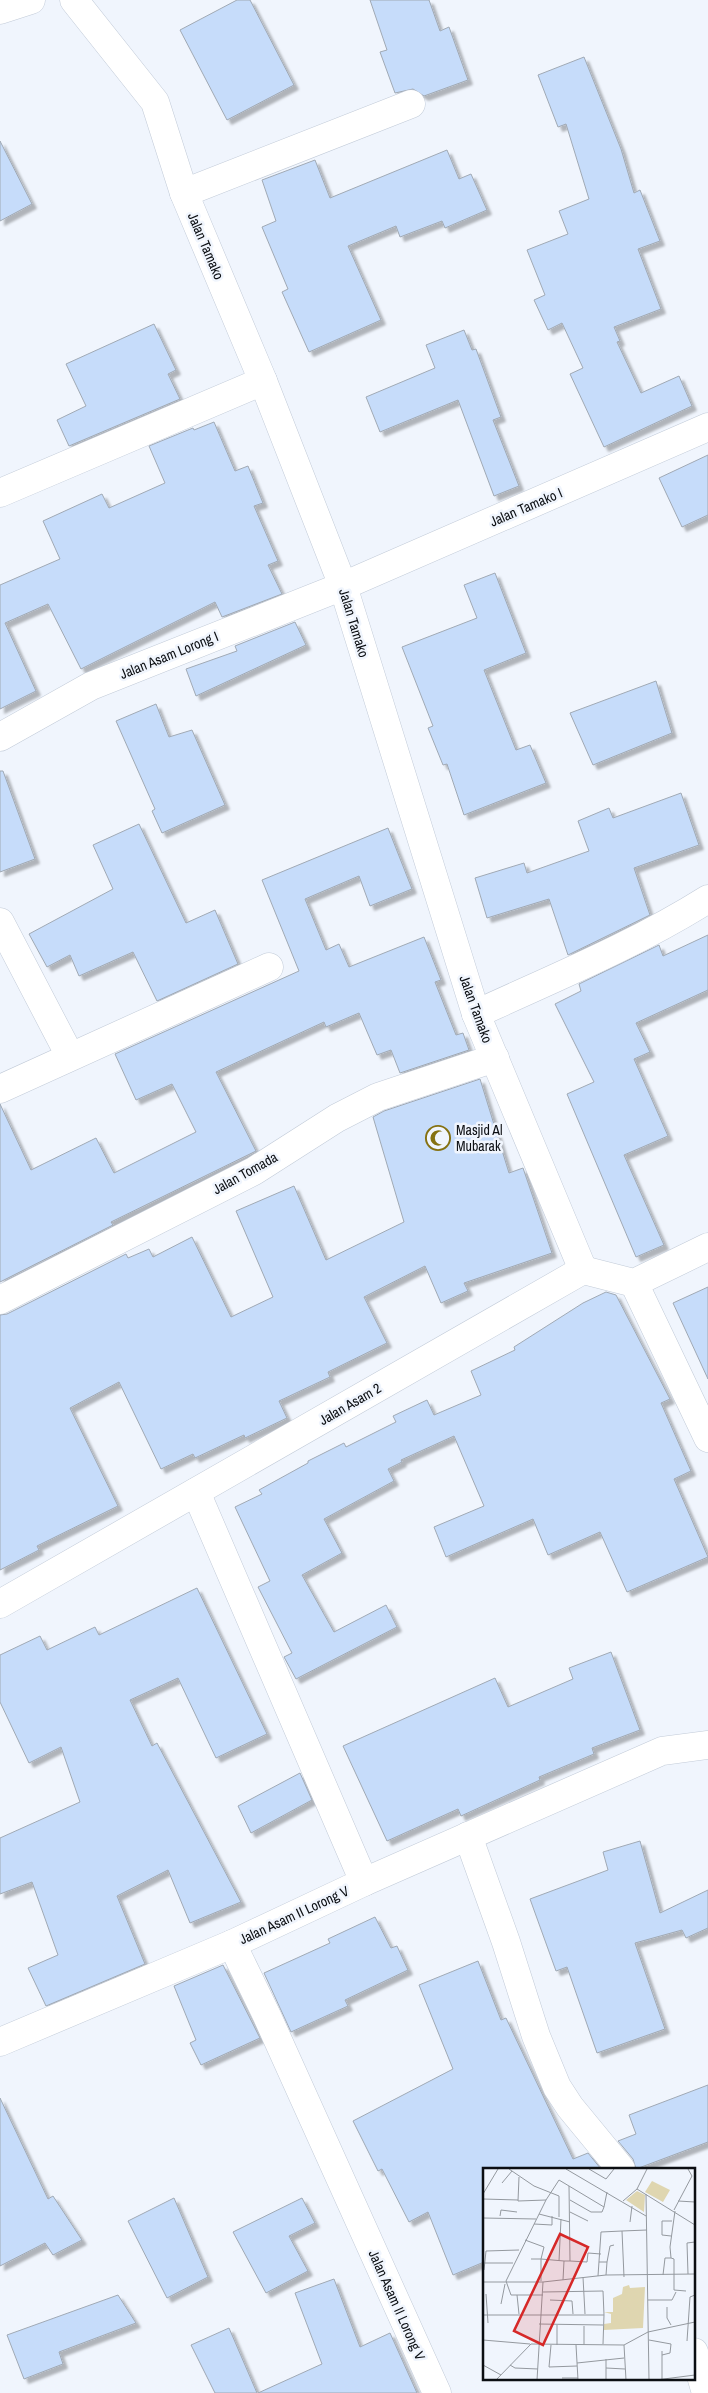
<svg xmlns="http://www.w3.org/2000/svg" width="708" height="2393" viewBox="0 0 708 2393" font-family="'Archivo Narrow',sans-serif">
  <defs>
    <filter id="shadow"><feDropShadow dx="4.5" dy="4.5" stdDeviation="1" flood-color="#0004"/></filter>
  </defs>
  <rect width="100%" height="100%" fill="#f0f5fd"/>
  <g fill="#c6dcfa" stroke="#a0a9b4" filter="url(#shadow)">
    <path d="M237 0H250L294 85 227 120 180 30Z"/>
    <path d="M370 0H429L440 31 449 27 468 80 424 96 413 89 395 93 380 52 387 50Z"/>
    <path d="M584 57 621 149 634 193 640 190 660 241 638 249 661 309 614 327 620 341 617 342 641 393 679 376 692 406 604 447 570 374 583 368 562 323 548 330 534 300 545 295 527 250 568 234 559 211 589 199 566 124 558 127 538 75Z"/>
    <path d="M0 141 32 204 0 221Z"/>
    <path d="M447 150 459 179 471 174 487 210 445 228 442 221 400 237 396 226 348 246 381 320 309 352 282 292 288 289 262 227 276 221 262 180 315 160 330 198Z"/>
    <path d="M154 324 176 370 168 374 180 399 69 446 57 420 86 406 66 364Z"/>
    <path d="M464 330 472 350 476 349 501 417 493 420 519 486 494 496 458 400 380 432 366 397 435 368 426 345Z"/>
    <path d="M214 422 235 471 248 466 263 503 254 506 278 561 268 565 282 594 222 617 215 602 81 669 48 604 5 623 36 691 0 709V585L60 559 43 521 102 494 109 508 165 483 149 446 193 428 194 430Z"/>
    <path d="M708 455V515L682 527 659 478Z"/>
    <path d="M495 573 526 653 484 670 516 750 530 745 546 783 464 815 447 764 443 765 428 728 433 726 402 647 477 618 464 585Z"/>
    <path d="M295 622 306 645 196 696 186 669 237 651 235 646Z"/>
    <path d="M656 681 672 733 593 765 570 713Z"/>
    <path d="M156 704 169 737 192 730 225 805 162 833 152 811 155 809 116 721Z"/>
    <path d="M0 771H3L35 859 0 872Z"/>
    <path d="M681 793 699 845 634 868 650 915 568 955 549 899 487 918 475 878 524 863 527 873 589 851 578 821 609 808 613 818Z"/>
    <path d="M139 824 186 923 215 910 238 964 157 1001 133 952 79 976 70 955 47 967 29 934 113 889 93 845Z"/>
    <path d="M388 828 412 889 370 906 359 876 305 899 326 950 339 944 349 967 424 937 441 980 435 982 456 1035 463 1033 469 1050 400 1073 391 1050 377 1055 359 1013 326 1027 324 1022 216 1072 256 1151 111 1222 113 1225 0 1282V1104L31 1170 96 1138 114 1173 196 1132 172 1084 136 1100 115 1054 299 971 262 880Z"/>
    <path d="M708 935V990L636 1023 650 1052 634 1059 668 1136 624 1155 664 1245 636 1257 567 1094 594 1082 555 1004 581 991 579 984 659 945 663 956Z"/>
    <path d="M480 1079 509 1173 523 1168 552 1253 464 1283 468 1291 441 1303 425 1266 364 1297 387 1343 328 1372 330 1377 279 1401 287 1418 245 1438 244 1435 195 1458 193 1454 161 1469 119 1382 70 1408 118 1506 37 1546 39 1550 0 1570V1315L7 1314 126 1254 128 1258 149 1249 153 1257 192 1237 231 1317 273 1297 236 1211 294 1186 326 1260 404 1222 373 1117 384 1111Z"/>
    <path d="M708 1287V1379L673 1303Z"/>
    <path d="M606 1292 616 1295 670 1399 661 1403 691 1471 674 1479 708 1557 627 1592 600 1532 548 1555 533 1519 446 1557 434 1527 484 1506 454 1436 401 1460 402 1462 388 1469 394 1481 324 1519 342 1553 302 1575 334 1632 386 1605 397 1627 296 1679 284 1657 292 1653 258 1587 270 1581 235 1507 262 1494 259 1490 308 1463V1461L344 1443 346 1447 396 1422 393 1416 427 1400 434 1415 481 1395 471 1371 515 1350 514 1347 583 1303Z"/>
    <path d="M197 1588 267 1734 216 1758 178 1678 130 1700 152 1746 157 1743 241 1902 190 1923 168 1870 117 1896 145 1964 46 2006 28 1968 58 1955 32 1882 0 1894V1838L80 1802 61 1747 29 1763 0 1702V1655L40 1636 47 1650 95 1627 99 1635Z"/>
    <path d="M611 1652 640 1730 592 1748 594 1754 539 1777 540 1780 461 1816 458 1809 387 1841 343 1746 495 1678 508 1707 573 1679 569 1668Z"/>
    <path d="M300 1773 312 1800 251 1833 238 1806Z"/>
    <path d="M640 1841 660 1913 708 1890V1928L686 1938 682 1930 635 1943 665 2029 597 2053 567 1967 556 1971 530 1899 608 1870 603 1852Z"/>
    <path d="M375 1917 391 1948 397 1946 408 1970 345 2000 348 2006 291 2032 264 1973 330 1943 328 1939Z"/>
    <path d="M478 1961 501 2020 506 2018 573 2159 588 2153 601 2169H484V2262L453 2275 428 2212 409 2222 382 2169 378 2171 353 2121 453 2069 419 1985Z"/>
    <path d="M223 1965 260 2038 201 2065 190 2043 196 2040 174 1986Z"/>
    <path d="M708 2085V2142L636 2169 633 2159 618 2141 636 2134 629 2115Z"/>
    <path d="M0 2098 48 2199 53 2196 82 2240 53 2255 45 2243 0 2266Z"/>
    <path d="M174 2198 208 2277 167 2298 128 2221Z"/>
    <path d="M302 2198 315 2223 289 2236 308 2271 266 2293 233 2232Z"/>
    <path d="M334 2279 360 2347 390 2333 417 2393H258L322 2364 295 2293Z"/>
    <path d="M118 2295 136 2323 59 2352 63 2364 24 2379 7 2335Z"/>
    <path d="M229 2328 257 2393H215L191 2345Z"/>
  </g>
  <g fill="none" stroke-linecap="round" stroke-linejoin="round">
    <defs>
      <g id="minor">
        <path d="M74 0 155 102 184 193 263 381 343 586 476 1014 583 1270"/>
        <path d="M0 10 31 0"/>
        <path d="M184 193 411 104"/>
        <path d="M0 493 263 381"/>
        <path d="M0 737 91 686 343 586 708 427"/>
        <path d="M0 922 70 1056"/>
        <path d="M476 1014C554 978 635 945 708 899"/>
        <path d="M0 1089 269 967"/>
        <path d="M634 1283 708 1438"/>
        <path d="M0 1300 254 1171 337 1118 378 1097 495 1058"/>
        <path d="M196 1492 364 1882 232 1944 267 2016 437 2393"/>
        <path d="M0 1604 583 1270 634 1283 708 1247"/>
        <path d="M468 1836 506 1942 536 2036 557 2087 570 2107 621 2169"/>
        <path d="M364 1882 662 1751 708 1745"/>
        <path d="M0 2042 232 1944"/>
        <path d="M694 2352 706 2393"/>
      </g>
    </defs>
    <use href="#minor" stroke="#c2cbd8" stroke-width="29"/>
    <use href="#minor" stroke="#fff" stroke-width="28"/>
  </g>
  <defs>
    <symbol id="mosque-ring" viewBox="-11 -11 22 22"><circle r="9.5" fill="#f0f5fd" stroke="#857111" stroke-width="1.5"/><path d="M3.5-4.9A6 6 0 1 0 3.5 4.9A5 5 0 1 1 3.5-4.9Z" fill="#857111"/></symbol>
  </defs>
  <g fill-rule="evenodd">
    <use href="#mosque-ring" x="424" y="1124" width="28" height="28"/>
  </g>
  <g text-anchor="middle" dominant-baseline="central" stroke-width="5" stroke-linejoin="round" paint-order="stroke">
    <g font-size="14" fill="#0b0e12" stroke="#f0f5fd">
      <text transform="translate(206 246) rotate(67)">Jalan Tamako</text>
      <text transform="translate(526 507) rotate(-23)">Jalan Tamako I</text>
      <text transform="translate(354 623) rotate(73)">Jalan Tamako</text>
      <text transform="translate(169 655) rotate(-22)">Jalan Asam Lorong I</text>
      <text transform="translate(476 1009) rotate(70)">Jalan Tamako</text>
      <text transform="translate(245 1173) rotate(-29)">Jalan Tomada</text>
      <text transform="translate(350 1404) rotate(-30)">Jalan Asam 2</text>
      <text transform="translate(294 1915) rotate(-25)">Jalan Asam II Lorong V</text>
      <text transform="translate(397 2305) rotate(66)">Jalan Asam II Lorong V</text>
    </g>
    <g font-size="14" fill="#0b0e12" stroke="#f0f5fd" text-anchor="start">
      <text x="456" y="1130">Masjid Al<tspan x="456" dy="16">Mubarak</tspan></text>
    </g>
  </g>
  <g transform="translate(483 2168)">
    <rect width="212" height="212" fill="#f0f5fd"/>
    <path d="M169 13 187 22 180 34 162 24ZM154 23 162 27 161 44 143 32ZM146 117 147 120 162 119 160 160 121 162V156L128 155V146L121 144H130V130L139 126 140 119Z" fill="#dfd6b0"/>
    <path fill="none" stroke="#94999f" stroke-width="1" d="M26 1 51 18 76 28V49M83 1 163 48M106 1 123 11 131 1M36 9 35 33 63 32M19 15 29 3M154 21 212 57M0 26 15 1M163 26 166 212M0 31 35 32M87 32 108 44H119L121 39M140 33 154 21 164 1M195 33 212 34M191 42 209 8 205 1M192 43 187 79 188 90 191 91V122L203 123M87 44 105 53M56 46 87 54M17 48 18 42 34 44M0 50 53 51M147 54 149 38M51 56 69 57V48M188 68 179 67V53H189M42 72 61 79 58 91H48M76 93 78 51M87 93 104 94 105 85 118 86M116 94H124L123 107M124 94 127 78 131 77M1 95H30M1 102 3 83 36 82M205 106 204 75 212 74M180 107 182 90H188M115 108 118 64 139 63M100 109 102 146M141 109 139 63 164 62M80 112 81 93H87L86 18M58 113V91L81 93M0 114H60L123 107 212 106M60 124 120 123 121 147M3 126 5 155M34 127 36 146M60 127H28L23 113 63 32 76 12 121 39 124 24M67 132 89 133 90 146M165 132H189L193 124M18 136 22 116M184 139V150L188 157M0 147H121L120 176M56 156 120 157M74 157V177M0 172 47 176M166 172 188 176 187 185 179 187M204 173 207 129 212 127M68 177 66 199 94 198M93 177 95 212M101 177V158M141 177 143 212M179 183V211M123 191V212M94 195 141 190M0 197 18 207M27 197 32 200 55 201M123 200 142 201M79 210H95M13 212 48 176 141 177 165 164 212 154M54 212 60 114M173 212 212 207"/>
    <path fill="#d62828" fill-opacity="0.15" stroke="#d62828" stroke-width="2.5" d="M77 66 105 79 60 177 31 163Z"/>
    <rect width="212" height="212" fill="none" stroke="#0b0e12" stroke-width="2.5"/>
  </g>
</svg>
